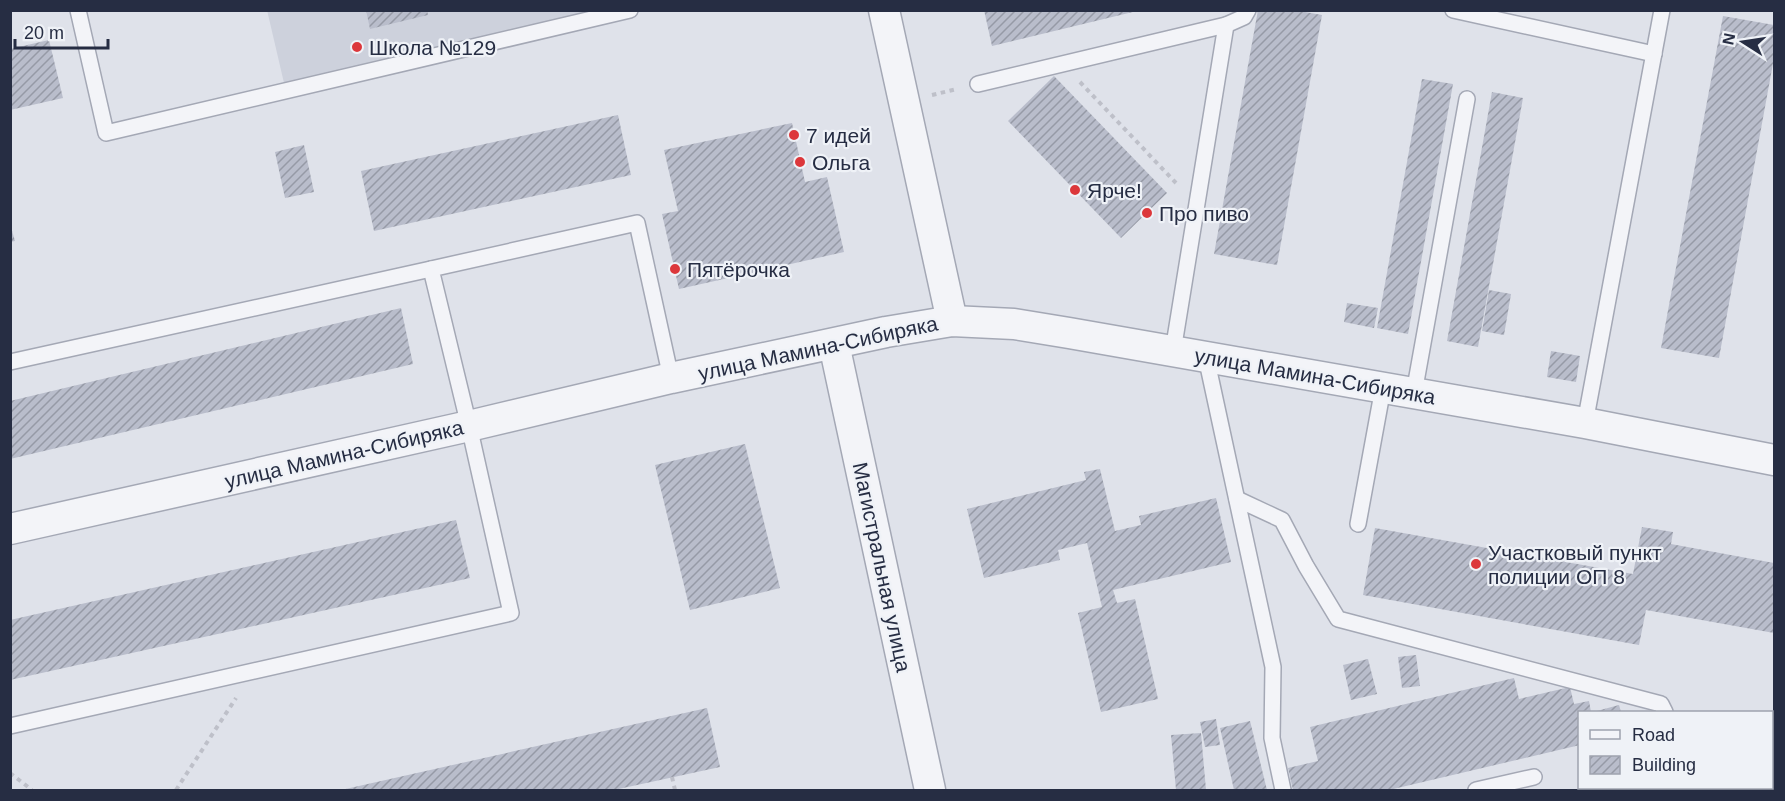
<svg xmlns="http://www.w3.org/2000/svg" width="1785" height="801" viewBox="0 0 1785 801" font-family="Arial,sans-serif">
  <defs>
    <pattern id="building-hatch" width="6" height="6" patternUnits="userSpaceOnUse" patternTransform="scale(1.5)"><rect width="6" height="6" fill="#b9bdcb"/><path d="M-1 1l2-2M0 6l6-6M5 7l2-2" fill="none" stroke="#969aa6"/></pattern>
  </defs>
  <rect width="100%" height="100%" fill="#dfe2ea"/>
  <path fill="#cdd1dc" d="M267 10 593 11 284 83Z"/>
  <g fill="url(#building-hatch)">
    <path d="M366 10H427L428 15 370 29Z"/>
    <path d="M984 10H1137V11L992 46Z"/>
    <path d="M1258 10H1294L1322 15 1277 265 1214 254Z"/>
    <path d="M1723 16 1774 25V58L1719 358 1661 348Z"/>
    <path d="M49 40 63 98 10 110V49Z"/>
    <path d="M1054 76 1167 193 1121 238 1008 121Z"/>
    <path d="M1422 79 1453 84 1408 334 1377 328Z"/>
    <path d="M1492 92 1523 98 1478 347 1447 341Z"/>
    <path d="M618 115 631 175 374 231 361 171Z"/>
    <path d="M792 123 805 182 827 177 844 252 679 289 662 214 678 211 664 150Z"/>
    <path d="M304 145 314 192 285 198 275 152Z"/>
    <path d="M10 224 15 241 10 242Z"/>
    <path d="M1489 290 1511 294 1504 335 1482 331Z"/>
    <path d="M1347 303 1378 308 1374 328 1344 322Z"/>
    <path d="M401 308 413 364 10 459V401Z"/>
    <path d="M1551 351 1580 356 1576 382 1547 377Z"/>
    <path d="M745 444 780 588 690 610 655 465Z"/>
    <path d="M1100 469 1115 531 1141 525 1139 516 1216 498 1231 562 1113 590 1117 603 1135 599 1158 699 1101 712 1078 613 1102 607 1087 543 1058 550 1060 560 984 578 967 509 1086 480 1084 472Z"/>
    <path d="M456 520 470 578 10 680V620Z"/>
    <path d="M1642 527 1673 532 1671 544 1774 563V633L1646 610 1639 645 1363 595 1375 528 1633 574Z"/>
    <path d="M1416 655 1420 686 1402 688 1398 657Z"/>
    <path d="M1368 659 1377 694 1351 700 1343 665Z"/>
    <path d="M1514 678 1519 699 1570 687 1574 704 1589 701 1591 712H1580V745L1389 790H1293L1288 768 1318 761 1310 727Z"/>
    <path d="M1619 705 1621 712H1593Z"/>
    <path d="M707 708 720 767 614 790H341Z"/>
    <path d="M1216 719 1220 745 1205 747 1200 722Z"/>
    <path d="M1250 721 1267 790H1234L1220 728Z"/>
    <path d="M1201 733 1206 790H1176L1171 735Z"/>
    <path d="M1593 788H1695V790H1584Z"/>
  </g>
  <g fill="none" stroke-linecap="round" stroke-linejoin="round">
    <defs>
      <g id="lane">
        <path d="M78 10 106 133 630 10"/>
        <path d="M1453 10 1654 54"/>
        <path d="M978 84 1226 25 1244 17 1248 10"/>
        <path d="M1173 351 1226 25"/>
        <path d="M1206 357 1273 667 1272 738 1283 790"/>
        <path d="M10 362 431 269"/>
        <path d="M1414 393 1467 99"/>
        <path d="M1585 423 1662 10"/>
        <path d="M1237 499 1282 520 1306 566 1338 619 1661 704 1665 712"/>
        <path d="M1358 524 1383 388"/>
        <path d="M10 726 511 613 469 426 431 269 637 223 671 378"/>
        <path d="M1731 788V790"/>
        <path d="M1476 790 1534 777"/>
      </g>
      <g id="street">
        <path d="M884 10 952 321"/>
        <path d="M834 344 930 790"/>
        <path d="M10 529 469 426 671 378 886 332 952 321 1014 324 1069 333 1585 423 1774 460"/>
      </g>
    </defs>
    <use href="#lane" stroke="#a4a8b5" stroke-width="18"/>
    <use href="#street" stroke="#a4a8b5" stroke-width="33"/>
    <g stroke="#bec0c9" stroke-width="4" stroke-dasharray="4.5 4.5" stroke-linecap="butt">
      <path d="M1080 82 1176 183"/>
      <path d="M932 95 957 89"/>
      <path d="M10 773 32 790"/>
      <path d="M672 777 675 790"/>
      <path d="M176 790 236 698"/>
    </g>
    <use href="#lane" stroke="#f3f4f8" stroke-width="15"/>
    <use href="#street" stroke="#f3f4f8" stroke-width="30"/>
  </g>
  <g fill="#dc373b" stroke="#eff2f7" stroke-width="2">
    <circle cx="357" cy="47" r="6"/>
    <circle cx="794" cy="135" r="6"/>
    <circle cx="800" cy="162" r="6"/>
    <circle cx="1075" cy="190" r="6"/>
    <circle cx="1147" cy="213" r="6"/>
    <circle cx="675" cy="269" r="6"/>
    <circle cx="1476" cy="564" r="6"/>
  </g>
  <g text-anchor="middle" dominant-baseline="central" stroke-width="4.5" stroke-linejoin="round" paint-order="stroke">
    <g font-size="21" fill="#262d43" stroke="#eff2f7" text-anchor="start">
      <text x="369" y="47">Школа №129</text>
      <text x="806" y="135">7 идей</text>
      <text x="812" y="162">Ольга</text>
      <text x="1087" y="190">Ярче!</text>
      <text x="1159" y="213">Про пиво</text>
      <text x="687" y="269">Пятёрочка</text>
      <text x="1488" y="552">Участковый пункт<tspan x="1488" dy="24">полиции ОП 8</tspan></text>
    </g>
    <g font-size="21" fill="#262d43" stroke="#eff2f7">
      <text transform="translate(818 348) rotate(-12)">улица Мамина-Сибиряка</text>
      <text transform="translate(1315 376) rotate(10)">улица Мамина-Сибиряка</text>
      <text transform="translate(344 454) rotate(-13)">улица Мамина-Сибиряка</text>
      <text transform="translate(882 567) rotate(78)">Магистральная улица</text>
    </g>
  </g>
  <rect width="1785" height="801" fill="none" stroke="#262d43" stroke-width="24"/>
  <rect x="1578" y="711" width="195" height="78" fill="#eff2f7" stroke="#9fa3af" stroke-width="1.5"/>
  <rect x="1590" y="730" width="30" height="9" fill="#f3f4f8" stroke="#9fa3af" stroke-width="1.5"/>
  <text x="1632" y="741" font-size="18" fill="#262d43">Road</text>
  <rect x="1590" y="756" width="30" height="18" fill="url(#building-hatch)" stroke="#9fa3af" stroke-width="1.5"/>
  <text x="1632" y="771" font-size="18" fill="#262d43">Building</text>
  <g transform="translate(1743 42) rotate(282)" stroke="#eff2f7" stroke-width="4.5" paint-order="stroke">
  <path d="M0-4.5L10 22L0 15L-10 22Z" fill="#262d43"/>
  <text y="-9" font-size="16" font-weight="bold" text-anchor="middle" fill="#262d43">N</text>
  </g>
  <path d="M15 39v9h93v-9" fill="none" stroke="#262d43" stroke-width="3"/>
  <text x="24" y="39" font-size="18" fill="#262d43" stroke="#eff2f7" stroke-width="4.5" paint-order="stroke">20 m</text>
</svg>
